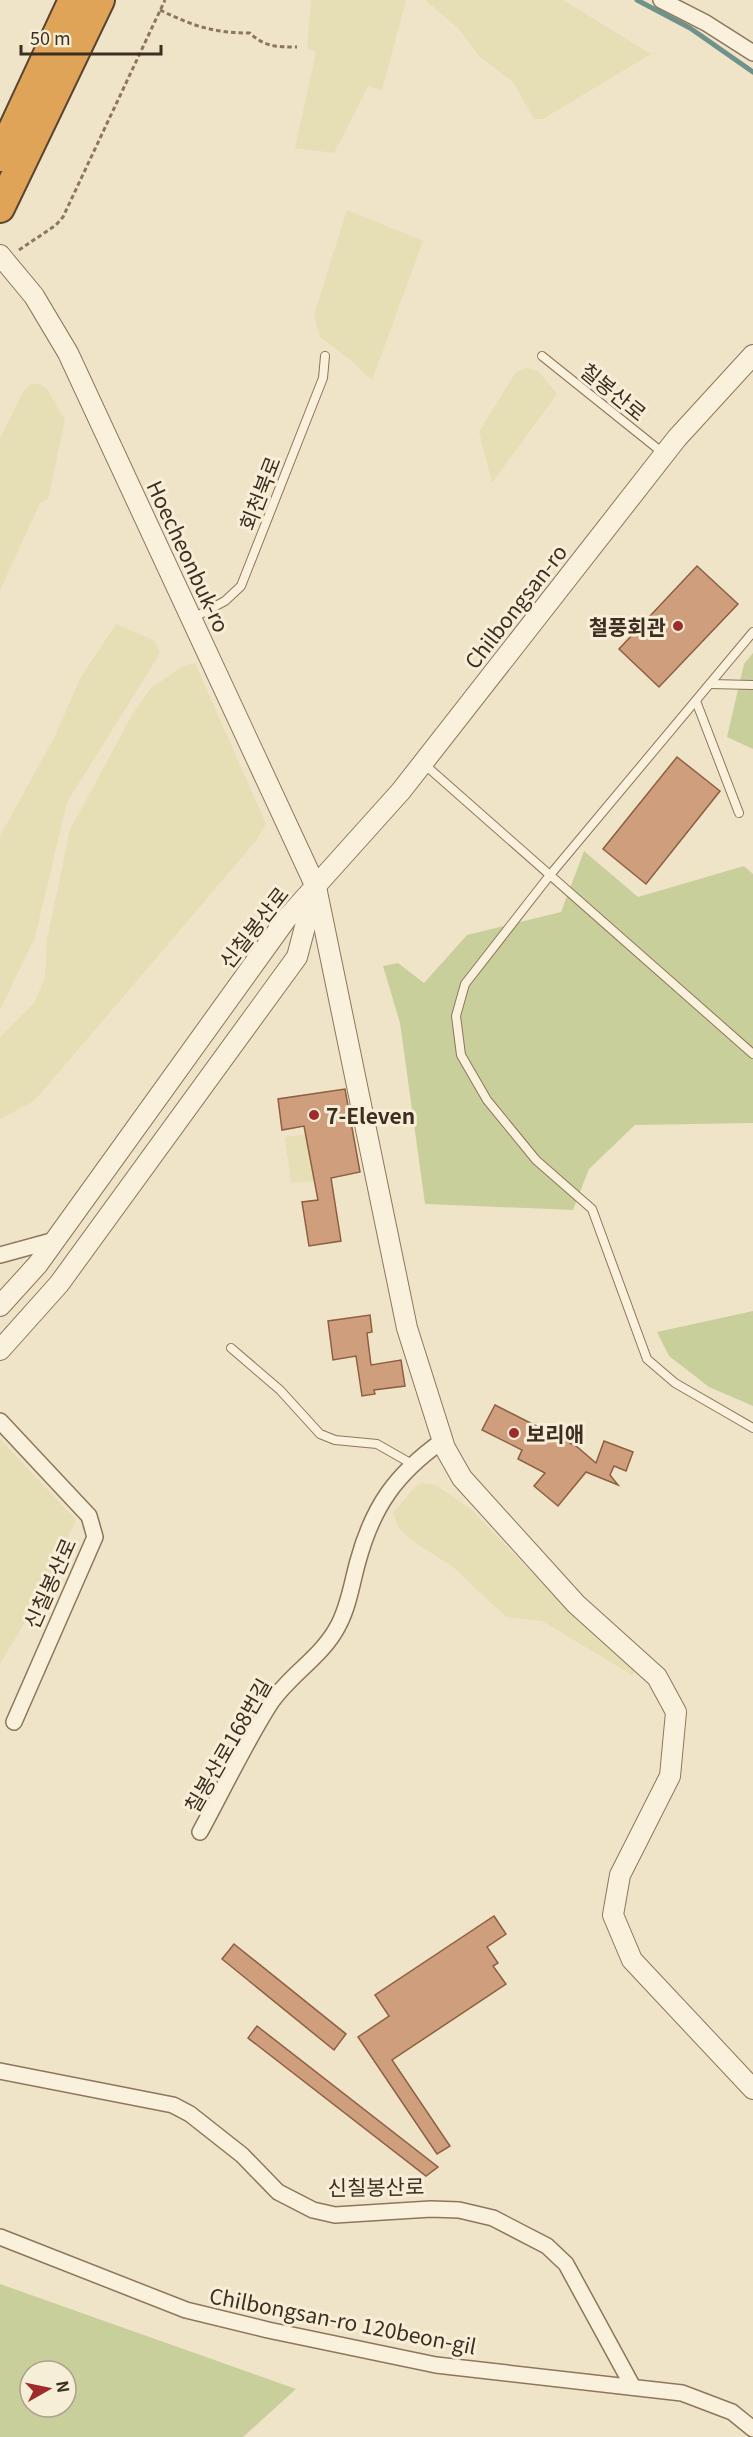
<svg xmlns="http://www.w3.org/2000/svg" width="753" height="2437" viewBox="0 0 753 2437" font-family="Georgia,'Noto Sans KR',serif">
  <rect width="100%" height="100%" fill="#f0e4c8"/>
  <g fill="#e6deb5">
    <path d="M311 0H406L382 90 368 86 334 153 295 148 316 52 307 48Z"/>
    <path d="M425 0H563L651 54 543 119H534L513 82 479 56 459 29Z"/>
    <path d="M347 210 423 241 372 380 353 362 320 337 314 315Z"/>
    <path d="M527 368 538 371 557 394 492 483 479 432 516 372Z"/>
    <path d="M31 384H39L47 389 65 420 48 499 40 503 0 590V439L23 392Z"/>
    <path d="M116 624 155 641 160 653 67 802 35 937 0 1010V836L54 738 81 677Z"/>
    <path d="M195 663 266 824 255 842 42 1092 32 1102 0 1119V1037L34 1003 45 977 47 939 70 830 132 715 151 688 180 668Z"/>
    <path d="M308 1134 314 1181 291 1183 285 1137Z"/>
    <path d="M0 1439 76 1520 39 1598 0 1664Z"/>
    <path d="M422 1483 436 1485 472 1510 553 1595 636 1671 632 1675 542 1621 506 1617 453 1567 411 1540 399 1528 393 1513 415 1487Z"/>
  </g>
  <g fill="#c9cf9b" fill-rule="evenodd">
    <path d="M753 653V749L727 737 744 664Z"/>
    <path d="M584 851 638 897 744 866 753 874V1123L635 1125 589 1169 573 1210 425 1204 400 1023 383 966 398 963 424 983 467 935 561 912Z"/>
    <path d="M753 1311V1406L709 1387 669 1356 657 1332Z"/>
    <path d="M0 2284 296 2389 243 2437H0ZM30 2371H66V2407H30Z"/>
  </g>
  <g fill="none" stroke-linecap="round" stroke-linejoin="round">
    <path stroke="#6f938a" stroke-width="5" d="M637 0 690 28 753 72"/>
  </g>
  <g fill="#cf9f7d" stroke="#8d5f41" stroke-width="1.5">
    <path d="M697 566 738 604 659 687 619 649Z"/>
    <path d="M677 757 720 791 646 884 603 849Z"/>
    <path d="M345 1089 360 1172 331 1178 341 1241 309 1246 302 1202 318 1200 304 1126 282 1130 278 1099Z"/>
    <path d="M370 1315 372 1332 367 1333 371 1365 401 1360 405 1386 374 1390 375 1394 362 1396 356 1356 333 1360 328 1321Z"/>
    <path d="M495 1405 576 1446 596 1463 604 1441 633 1452 626 1471 614 1466 610 1475 618 1485 586 1472 558 1506 534 1486 545 1473 518 1459 522 1450 482 1430Z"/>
    <path d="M494 1916 506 1934 487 1947 498 1963 493 1966 506 1984 392 2060 450 2146 437 2154 358 2037 389 2016 375 1995Z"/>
    <path d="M234 1944 346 2034 334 2050 222 1959Z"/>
    <path d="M257 2026 438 2167 426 2176 248 2038Z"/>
  </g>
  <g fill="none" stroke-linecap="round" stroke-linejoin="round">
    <defs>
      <g id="service">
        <path d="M542 356 663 453"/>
        <path d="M193 618 225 601 241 586 323 378 325 356"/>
        <path d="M753 632 550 875 465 984 456 1016 461 1055 487 1100 536 1160 592 1209 647 1359 675 1383 753 1428"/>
        <path d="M710 684 753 685"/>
        <path d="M696 701 739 813"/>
        <path d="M424 764 753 1054"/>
        <path d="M231 1348 280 1390 320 1434 335 1440 377 1444 412 1464"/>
      </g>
      <g id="minor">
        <path d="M661 0 706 23 753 53"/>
        <path d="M0 1255 55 1240"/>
        <path d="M0 1421 89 1516 95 1537 14 1722"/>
        <path d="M200 1832C223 1790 244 1745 270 1704 289 1675 322 1657 338 1626 349 1606 352 1582 358 1561 373 1506 396 1474 442 1441"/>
        <path d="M0 2071 173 2105 190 2114 242 2155 278 2192 313 2210 335 2215 431 2209 459 2210 493 2218 547 2246 566 2264 633 2387"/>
        <path d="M0 2237 186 2310 268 2330 436 2365 682 2393 732 2412 753 2429"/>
      </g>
      <g id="tertiary">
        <path d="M0 255 34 296 68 353 316 887 407 1328 445 1448 462 1478 576 1604 657 1677 676 1712 670 1776 620 1875 613 1915 632 1960 753 2089"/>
        <path d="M0 1306 38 1264 287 918 401 791 677 438 753 355"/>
        <path d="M0 1350 59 1284 297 957 315 889"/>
      </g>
      <g id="motorway">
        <path d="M0 157 73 0"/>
        <path d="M0 208 100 0"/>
      </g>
    </defs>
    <use href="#service" stroke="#8d765c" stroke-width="10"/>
    <use href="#minor" stroke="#8d765c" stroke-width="18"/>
    <use href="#tertiary" stroke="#8d765c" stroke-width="22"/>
    <use href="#motorway" stroke="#5b4430" stroke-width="32"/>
    <g stroke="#8d765c" stroke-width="3" stroke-dasharray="4.5 3" stroke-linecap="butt">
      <path d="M160 10C193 26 213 33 250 33 264 47 278 47 297 47"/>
      <path d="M19 250 56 225 63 217 165 0"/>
    </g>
    <use href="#service" stroke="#faf1dc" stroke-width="8"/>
    <use href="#minor" stroke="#faf1dc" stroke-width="15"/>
    <use href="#tertiary" stroke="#faf1dc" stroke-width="20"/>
    <use href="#motorway" stroke="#e0a458" stroke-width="28"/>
  </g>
  <g fill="#9e2a2b" stroke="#f7eed8" stroke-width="2">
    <circle cx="678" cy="626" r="6"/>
    <circle cx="314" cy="1115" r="6"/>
    <circle cx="514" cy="1433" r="6"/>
  </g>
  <g text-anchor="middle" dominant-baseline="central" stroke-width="6" stroke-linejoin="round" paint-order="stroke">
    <g font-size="21" fill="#3d2e20" stroke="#f7eed8">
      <text transform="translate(614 391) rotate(39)">칠봉산로</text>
      <text transform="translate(259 493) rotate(-69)">회천북로</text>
      <text transform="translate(189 556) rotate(65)">Hoecheonbuk-ro</text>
      <text transform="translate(515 606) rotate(-52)">Chilbongsan-ro</text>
      <text transform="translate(253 927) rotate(-52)">신칠봉산로</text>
      <text transform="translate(49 1583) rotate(-66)">신칠봉산로</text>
      <text transform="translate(227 1745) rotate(-60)">칠봉산로168번길</text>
      <text transform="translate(376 2186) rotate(-1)">신칠봉산로</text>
      <text transform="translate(343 2320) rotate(11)">Chilbongsan-ro 120beon-gil</text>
    </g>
    <g font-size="21" font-weight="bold" fill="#3d2e20" stroke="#f7eed8" text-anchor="start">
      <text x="666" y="626" text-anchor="end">철풍회관</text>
      <text x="326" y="1115">7-Eleven</text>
      <text x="526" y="1433">보리애</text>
    </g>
  </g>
  <g transform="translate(48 2389) rotate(81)"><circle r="28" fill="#f7eed8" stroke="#ada18e" stroke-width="1.5"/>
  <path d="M0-4.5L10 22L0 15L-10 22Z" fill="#9e2a2b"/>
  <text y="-9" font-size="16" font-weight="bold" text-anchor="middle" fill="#3d2e20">N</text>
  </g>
  <path d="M21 45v9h140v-9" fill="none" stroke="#3d2e20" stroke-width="3"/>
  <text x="30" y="45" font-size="18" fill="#3d2e20" stroke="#f7eed8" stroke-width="4.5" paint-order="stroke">50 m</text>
</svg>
